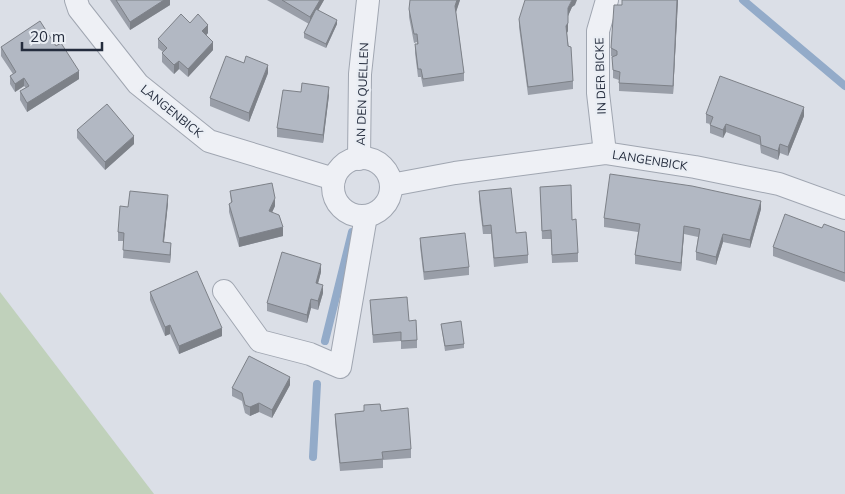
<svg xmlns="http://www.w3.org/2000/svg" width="845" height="494" viewBox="0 0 845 494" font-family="Mulish,sans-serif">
  <rect width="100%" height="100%" fill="#dbdfe7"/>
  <path fill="#c0d1bb" d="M0 292 154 494H0Z"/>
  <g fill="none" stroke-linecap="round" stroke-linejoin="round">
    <g stroke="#93abc9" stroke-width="8">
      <path d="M743 0 845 86"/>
      <path d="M325 341 352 232"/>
      <path d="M313 457 317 384"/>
    </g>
    <defs>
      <g id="street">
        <path d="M76 0 79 9 138 84 209 141 334 179"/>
        <path d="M605 153 598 93V31L607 0"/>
        <circle cx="362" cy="187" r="29"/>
        <path d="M359 159 360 74 368 0"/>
        <path d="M391 185 455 173 605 153 695 167 779 184 845 208"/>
        <path d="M224 291 260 341 310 354 340 367 366 216"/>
      </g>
    </defs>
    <use href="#street" stroke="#a0a6b1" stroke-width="24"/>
    <use href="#street" stroke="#eef0f5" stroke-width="22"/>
  </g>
  <g fill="#999ea8">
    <path d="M110 0H170V5L130 30Z"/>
    <path d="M267 0H324L318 10 337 24 326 48 304 38V33L309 24Z"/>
    <path d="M460 0 456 12 464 73V81L423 87 421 77H418L415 53V44H417V42L414 43 409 17V9Z"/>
    <path d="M622 0H678L673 94 619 91V80L613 78V57L611 56V48L622 5Z"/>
    <path d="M575 5 572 7 568 16V31L567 33 573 81V89L528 95 519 27V19Z"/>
    <path d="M190 23 208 33 206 35 213 50 188 77 179 69 174 74 162 62V53L163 52 158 48V39Z"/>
    <path d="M56 46 79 79 27 112 20 100V91L26 88 24 86 15 92 10 84V76L13 74 1 56V47Z"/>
    <path d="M268 73 249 122 210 106V98Z"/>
    <path d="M301 92 329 95 323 143 277 137V128Z"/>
    <path d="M706 114 804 116 788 156 780 153 778 160 761 153 760 145 726 132 723 138 710 133V124L706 123Z"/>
    <path d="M77 130 134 144 105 170 77 138Z"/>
    <path d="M540 187 572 220 578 253V262L552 263 551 239H542Z"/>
    <path d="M230 191 275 206 272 212 283 236 239 247 229 212V204L231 203Z"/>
    <path d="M479 191 528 255V263L494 267 491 234H483L479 200Z"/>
    <path d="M168 203 164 242 171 251 170 263 123 258 124 241H118V232L128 207Z"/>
    <path d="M761 209 750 248 723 242 716 265 696 260V252L698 237 684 234 681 271 635 264V255L638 232 604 227V218Z"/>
    <path d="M822 228 845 232V282L773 256V247Z"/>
    <path d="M420 238 469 267V275L424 280 420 246Z"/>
    <path d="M321 272 318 283 323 293 318 310 311 308 307 323 267 311V303Z"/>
    <path d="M150 292 222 336 179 354 170 334 165 336 150 300Z"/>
    <path d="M370 300 409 321 417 340V348L401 349V341L373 343Z"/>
    <path d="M441 324 464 344V348L445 351Z"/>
    <path d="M290 385 272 418 259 412 250 416 245 413 242 401 232 396V388Z"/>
    <path d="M364 405 381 411 411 449V458L383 460V468L340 471 335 422V414L364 411Z"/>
  </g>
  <g fill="#7d8188">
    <path d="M164 0H170V5L130 30V22Z"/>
    <path d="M320 0H324L310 25V17Z"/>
    <path d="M457 0H460L455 15V6Z"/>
    <path d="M572 0H577L575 5 572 7 568 16V31L566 34V26L568 8Z"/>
    <path d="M677 0H678L673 94V86Z"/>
    <path d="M337 20V24L326 48V44Z"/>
    <path d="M208 25V33L202 40V31Z"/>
    <path d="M213 42V50L188 77V69Z"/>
    <path d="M179 61V69L174 74V65Z"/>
    <path d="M268 65V73L249 122V113Z"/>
    <path d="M79 71V79L27 112V103Z"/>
    <path d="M24 78V86L15 92V84Z"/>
    <path d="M329 87V95L323 143V135Z"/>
    <path d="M804 107V116L788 156V147Z"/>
    <path d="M726 124V132L723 138V130Z"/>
    <path d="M134 136V144L105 170V162Z"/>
    <path d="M780 144V153L778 160V151Z"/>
    <path d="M168 195V203L163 250V242Z"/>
    <path d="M275 198V206L269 219V211Z"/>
    <path d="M761 201V209L750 248V240Z"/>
    <path d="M684 226V234L681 271V263Z"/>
    <path d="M283 227V236L239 247V238Z"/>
    <path d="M723 234V242L716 265V257Z"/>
    <path d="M171 243V251L170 263V255Z"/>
    <path d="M321 264V272L316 291V283Z"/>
    <path d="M323 285V293L318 310V301Z"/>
    <path d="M311 299V308L307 323V315Z"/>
    <path d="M170 325V334L165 336V327Z"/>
    <path d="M222 328V336L179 354V346Z"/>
    <path d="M290 377V385L272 418V410Z"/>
    <path d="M259 403V412L250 416V407Z"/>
  </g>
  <g fill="#b2b8c3" stroke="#7d8188">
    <path d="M116 0H164L130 22Z"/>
    <path d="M282 0H320L310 17Z"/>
    <path d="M410 0H457L455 6 464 73 423 79 421 69H418L415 44H418L417 34H414L409 9Z"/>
    <path d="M525 0H572L568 8V23L566 26 568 46 571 47 573 81 528 87 519 19Z"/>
    <path d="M622 0H677L673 86 619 83 620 72 613 70 612 57 617 55V51L611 48 614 5H622Z"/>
    <path d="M316 9 337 20 326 44 304 33Z"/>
    <path d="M181 14 190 23 198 14 208 25 202 31 213 42 188 69 179 61 174 65 162 53 167 48 158 39Z"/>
    <path d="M40 21 56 46 61 43 79 71 27 103 20 91 29 86 24 78 15 84 10 76 16 72 1 47Z"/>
    <path d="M226 56 244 63 246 56 268 65 249 113 210 98Z"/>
    <path d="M720 76 804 107 788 147 780 144 778 151 761 145 760 136 726 124 723 130 710 125 713 117 706 114Z"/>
    <path d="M302 83 329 87 323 135 277 128 283 90 301 92Z"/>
    <path d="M107 104 134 136 105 162 77 130Z"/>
    <path d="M610 174 692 186 761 201 750 240 723 234 716 257 696 252 700 229 684 226 681 263 635 255 640 224 604 218Z"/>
    <path d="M272 183 275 198 269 211 279 215 283 227 239 238 229 204 232 202 230 191Z"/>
    <path d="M571 185 572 220 576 219 578 253 552 255 551 230 542 231 540 187Z"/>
    <path d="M511 188 516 233 526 232 528 255 494 258 491 225 483 226 479 191Z"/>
    <path d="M130 191 168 195 163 242 171 243 170 255 123 250 124 233 118 232 120 206 128 207Z"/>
    <path d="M785 214 822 228 824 224 845 232V273L773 247Z"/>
    <path d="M465 233 469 267 424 272 420 238Z"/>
    <path d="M282 252 321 264 316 283 323 285 318 301 311 299 307 315 267 303Z"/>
    <path d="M197 271 222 328 179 346 170 325 165 327 150 292Z"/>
    <path d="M407 297 409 321 416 320 417 340 401 341V332L373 335 370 300Z"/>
    <path d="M461 321 464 344 445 346 441 324Z"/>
    <path d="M249 356 290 377 272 410 259 403 250 407 245 405 242 393 232 388Z"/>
    <path d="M380 404 381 411 408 408 411 449 382 452 383 459 340 463 335 414 364 411V405Z"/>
  </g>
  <g text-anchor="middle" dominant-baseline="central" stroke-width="4.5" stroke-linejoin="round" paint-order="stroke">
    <g font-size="12" fill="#242c3d" stroke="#eaeef4">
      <text transform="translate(600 76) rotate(-92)">IN DER BICKE</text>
      <text transform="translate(362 94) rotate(-88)">AN DEN QUELLEN</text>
      <text transform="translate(172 111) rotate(39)">LANGENBICK</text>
      <text transform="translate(650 160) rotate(9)">LANGENBICK</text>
    </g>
  </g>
  <path d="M22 42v8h80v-8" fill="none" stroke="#242c3d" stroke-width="2.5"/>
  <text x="30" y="42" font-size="15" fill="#242c3d" stroke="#eaeef4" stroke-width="4" paint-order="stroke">20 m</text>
</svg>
